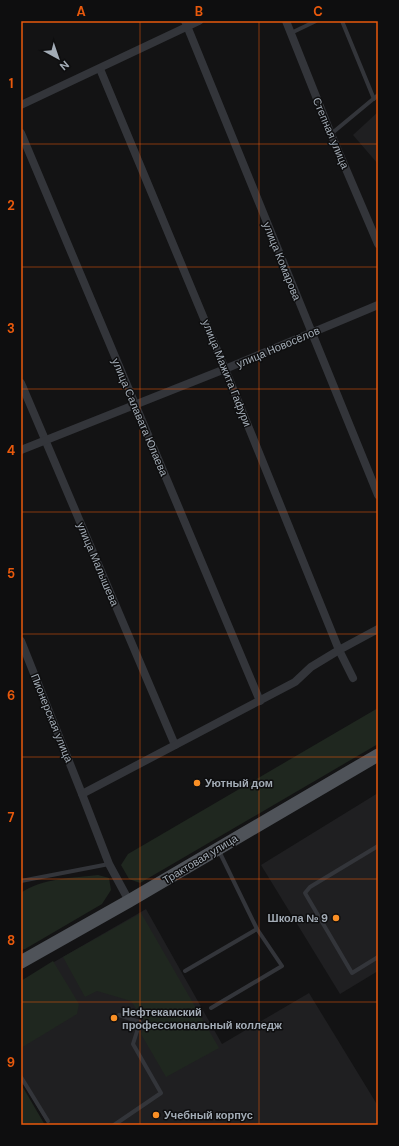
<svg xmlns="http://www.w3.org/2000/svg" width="399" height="1146" viewBox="0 0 399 1146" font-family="'DM Sans',sans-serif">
  <rect width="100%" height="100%" fill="#131314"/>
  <g fill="#1f1f21">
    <path d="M378 112V164L353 135Z"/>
    <path d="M378 793V971L340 994 261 865Z"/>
    <path d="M146 909 222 1044 309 993 378 1106V1125H48L21 1080V981Z"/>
  </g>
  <g fill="#1f271f">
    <path d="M378 708V744L140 883 129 879 121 865 128 854Z"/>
    <path d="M98 875 109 878 111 890 102 904 25 949 21 950V893C42 878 73 878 98 875Z"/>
    <path d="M141 913 219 1048 166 1077 141 1034 146 1023 131 1001 97 991 85 997 63 957Z"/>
    <path d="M53 961 79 1004 77 1014 21 1048V981Z"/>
    <path d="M21 1084 45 1125H21Z"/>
  </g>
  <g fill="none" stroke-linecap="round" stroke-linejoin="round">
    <g stroke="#33353a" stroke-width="4">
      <path d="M342 21 374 99"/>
      <path d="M291 33 316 21"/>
      <path d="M331 134 378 95"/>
      <path d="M378 846 310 887 305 893 352 973 378 957"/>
      <path d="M21 881 109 864"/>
      <path d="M185 971 257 929"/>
      <path d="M211 1008 282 966 257 929 219 851"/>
      <path d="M21 1077 48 1121"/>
      <path d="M114 1125 161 1093 133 1044 140 1022 119 1015"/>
    </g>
    <g stroke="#33353a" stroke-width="8">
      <path d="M185 21 378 495"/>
      <path d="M286 21 331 134 378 244"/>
      <path d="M100 69 225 369 339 650 353 678"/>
      <path d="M21 105 199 21"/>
      <path d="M21 133 260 701"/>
      <path d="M21 383 175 745"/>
      <path d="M21 450 225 369 378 305"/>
      <path d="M21 641 82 794"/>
      <path d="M129 901 109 864 82 794 295 682 311 667 339 650 378 629"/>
    </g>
    <path stroke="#4f5359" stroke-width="13" d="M21 962 129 901 378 755"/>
  </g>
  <path fill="none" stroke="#e8590c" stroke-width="1" stroke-opacity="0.55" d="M140 21V1125M259 21V1125M21 144H378M21 267H378M21 389H378M21 512H378M21 634H378M21 757H378M21 879H378M21 1002H378"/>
  <g fill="#fa8f25" stroke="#0e0e0f" stroke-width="1.5">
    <circle cx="197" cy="783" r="4"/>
    <circle cx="336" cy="918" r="4"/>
    <circle cx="114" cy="1018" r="4"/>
    <circle cx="156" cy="1115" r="4"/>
  </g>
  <g text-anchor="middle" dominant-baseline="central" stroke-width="3" stroke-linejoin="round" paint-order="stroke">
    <g font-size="11" fill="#a3acb6" stroke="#0e0e0f">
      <text transform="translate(331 133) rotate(67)">Степная улица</text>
      <text transform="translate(282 261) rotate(68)">улица Комарова</text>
      <text transform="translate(278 347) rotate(-23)">улица Новосёлов</text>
      <text transform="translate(227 373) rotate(68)">улица Мажита Гафури</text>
      <text transform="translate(140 417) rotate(67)">улица Салавата Юлаева</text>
      <text transform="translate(98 564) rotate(67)">улица Малышева</text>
      <text transform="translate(52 718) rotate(68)">Пионерская улица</text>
      <text transform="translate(200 859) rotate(-31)">Трактовая улица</text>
    </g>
    <g font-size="11" font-weight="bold" fill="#a3acb6" stroke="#0e0e0f" text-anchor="start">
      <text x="205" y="783">Уютный дом</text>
      <text x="328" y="918" text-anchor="end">Школа № 9</text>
      <text x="122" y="1012">Нефтекамский<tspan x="122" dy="13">профессиональный колледж</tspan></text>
      <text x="164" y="1115">Учебный корпус</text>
    </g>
  </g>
  <rect width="399" height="1146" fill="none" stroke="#0e0e0f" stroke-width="44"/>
  <g transform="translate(58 58) rotate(140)" stroke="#0e0e0f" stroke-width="3" paint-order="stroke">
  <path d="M0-3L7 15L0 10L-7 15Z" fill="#a3acb6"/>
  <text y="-6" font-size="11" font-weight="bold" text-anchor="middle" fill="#a3acb6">N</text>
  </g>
  <rect x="22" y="22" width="355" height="1102" fill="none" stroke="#e8590c" stroke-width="1.5"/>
  <g font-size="13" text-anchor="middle" font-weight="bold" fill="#e8590c">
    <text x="81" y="16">A</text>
    <text x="199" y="16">B</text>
    <text x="318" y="16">C</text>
    <text x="11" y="88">1</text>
    <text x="11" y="210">2</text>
    <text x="11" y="333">3</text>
    <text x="11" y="455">4</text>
    <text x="11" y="578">5</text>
    <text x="11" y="700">6</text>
    <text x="11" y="822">7</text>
    <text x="11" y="945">8</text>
    <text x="11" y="1067">9</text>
  </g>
</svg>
